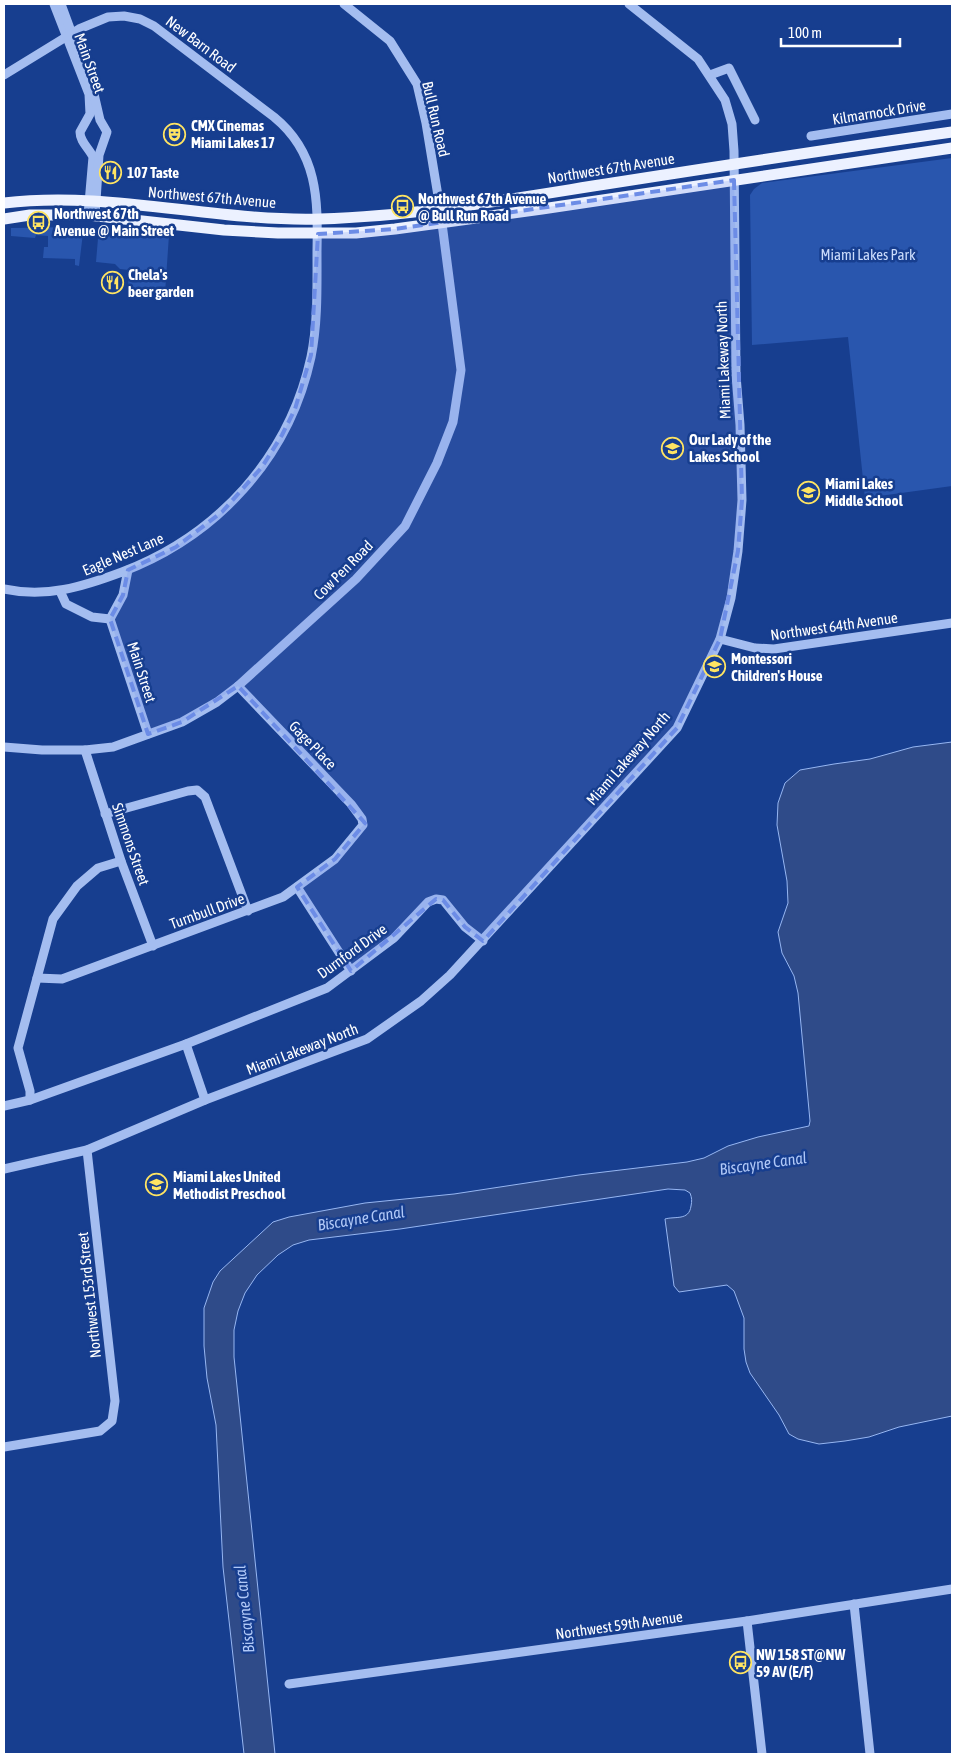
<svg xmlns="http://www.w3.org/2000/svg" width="956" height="1758" viewBox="0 0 956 1758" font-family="'Asap Condensed',sans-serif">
  <rect width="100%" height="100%" fill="#173e8f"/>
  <g fill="#2956ae">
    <path d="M952 158V486L865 498 848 337 752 345 750 195 754 189 762 183Z"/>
    <path d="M81 227 83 233 79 266 75 265V259L43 258 44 247H48V236L36 235 35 238 11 236V228Z"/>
    <path d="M99 227 169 235 165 293 128 288 129 270 120 269 115 264 96 262Z"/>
  </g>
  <path fill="#2f4b89" stroke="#96b6f2" d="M952 742V1416L899 1427 869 1437 845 1441 819 1444 798 1439 789 1434 779 1415 750 1373 746 1362 744 1349V1318L734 1291 727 1285 679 1292 674 1286 665 1219C675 1216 689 1221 691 1206 692 1201 692 1198 690 1193L685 1190 668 1189 400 1229 309 1240 293 1245 278 1255 257 1275 245 1293 238 1311 234 1330V1357L275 1754H244L223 1567 216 1425 207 1378 204 1346V1308L213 1282 220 1271 273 1222 289 1217 365 1203 454 1194 579 1175 687 1162 704 1158 728 1146 758 1137 809 1126 810 1121 798 993 794 976 782 953 778 932 788 903 787 881 777 825 778 803 785 783 800 770 834 764 870 759 913 747Z"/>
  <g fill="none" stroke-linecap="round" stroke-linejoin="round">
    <g stroke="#a4bdf0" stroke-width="9">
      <path d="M54 4 89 94 90 114 80 132C80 142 89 148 93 157L88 215"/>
      <path d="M61 4 86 72"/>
      <path d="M4 75 79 29 108 17 124 16 140 19 154 26 274 117C318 153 318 199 317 251 317 287 318 323 311 357 289 458 217 536 122 572 82 587 46 598 4 589"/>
      <path d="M710 75 729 68 755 120"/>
      <path d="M94 94 100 120 107 132 99 155 95 216"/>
      <path d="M811 136 952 114"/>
      <path d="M128 570 123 595 110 619 148 734"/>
      <path d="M60 591 66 604 92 617 110 619"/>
      <path d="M720 639 755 648 774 649 952 623"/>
      <path d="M4 747 42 750H85L113 747 182 722 217 702 238 686 356 579 405 526 437 463 453 422 461 370 440 208 426 123 417 84 390 41 344 4"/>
      <path d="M85 750 121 861 153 946"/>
      <path d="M105 814 188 791 197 790 205 797 248 911"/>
      <path d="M297 887 351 971"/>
      <path d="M37 978 62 979 283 897 335 859 363 825 362 819 351 804 238 686"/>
      <path d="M186 1044 205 1100"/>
      <path d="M30 1100V1091L18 1048 53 919 77 886 98 868 121 861"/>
      <path d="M4 1106 30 1100 186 1044 327 988 394 938 428 902 436 899 443 900 465 927 483 941"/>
      <path d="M4 1169 87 1150 205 1100 367 1039 421 1001 450 975 677 728 720 639 731 598 738 551 742 500 740 425 736 375 734 151 732 124 725 100 698 59 629 4"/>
      <path d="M4 1447 100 1431 112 1421 115 1401 87 1150"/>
      <path d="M854 1604 870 1754"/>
      <path d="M747 1621 762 1754"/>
      <path d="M289 1684 747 1621 952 1589"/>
    </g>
    <g stroke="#ecf1ff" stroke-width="11">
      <path d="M4 203C109 190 214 222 320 219 416 216 511 199 606 184 721 166 837 148 952 132"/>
      <path d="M4 219 30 215H88L224 230 278 233H356L395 229 542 209 952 148"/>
    </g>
  </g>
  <path fill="#6c8ce6" fill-opacity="0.2" stroke="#6c8ce6" stroke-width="4" stroke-dasharray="10 6" stroke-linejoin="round" d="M734 180 742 500 738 551 720 639 677 728 483 941 465 927 443 900 436 899 351 971 297 887 335 859 365 823 238 686 182 722 148 734 110 619 123 595 128 570 176 547 222 512 262 467 282 435 295 409 311 355 318 234 395 229Z"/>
  <defs>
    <symbol id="theatre-ring" viewBox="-11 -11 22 22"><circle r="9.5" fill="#173e8f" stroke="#ffe462" stroke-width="1.5"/><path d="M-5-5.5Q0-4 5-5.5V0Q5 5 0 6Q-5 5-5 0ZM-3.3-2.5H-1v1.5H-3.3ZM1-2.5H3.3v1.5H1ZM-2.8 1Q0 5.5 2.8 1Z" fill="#ffe462"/></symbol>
    <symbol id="restaurant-ring" viewBox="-11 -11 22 22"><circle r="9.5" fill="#173e8f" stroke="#ffe462" stroke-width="1.5"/><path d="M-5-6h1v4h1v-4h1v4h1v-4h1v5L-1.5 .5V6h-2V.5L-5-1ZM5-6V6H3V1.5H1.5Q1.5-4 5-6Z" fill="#ffe462"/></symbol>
    <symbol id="bus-ring" viewBox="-11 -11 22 22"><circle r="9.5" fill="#173e8f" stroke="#ffe462" stroke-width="1.5"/><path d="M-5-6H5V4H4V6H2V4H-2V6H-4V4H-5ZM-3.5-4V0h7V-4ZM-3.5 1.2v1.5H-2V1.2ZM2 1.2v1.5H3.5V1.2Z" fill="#ffe462"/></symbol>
    <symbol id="school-ring" viewBox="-11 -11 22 22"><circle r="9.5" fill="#173e8f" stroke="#ffe462" stroke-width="1.5"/><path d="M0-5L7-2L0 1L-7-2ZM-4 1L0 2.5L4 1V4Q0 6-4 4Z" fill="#ffe462"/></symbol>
  </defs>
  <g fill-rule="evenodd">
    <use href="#theatre-ring" x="162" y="122" width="25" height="25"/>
    <use href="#restaurant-ring" x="98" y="160" width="25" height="25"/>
    <use href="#bus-ring" x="390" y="194" width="25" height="25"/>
    <use href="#bus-ring" x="26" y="210" width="25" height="25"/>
    <use href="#restaurant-ring" x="100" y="270" width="25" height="25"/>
    <use href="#school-ring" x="660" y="436" width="25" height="25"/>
    <use href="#school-ring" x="796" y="480" width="25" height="25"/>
    <use href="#school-ring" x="702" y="654" width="25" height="25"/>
    <use href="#school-ring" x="144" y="1172" width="25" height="25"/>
    <use href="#bus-ring" x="728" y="1650" width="25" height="25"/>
  </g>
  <g text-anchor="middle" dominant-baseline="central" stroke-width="5" stroke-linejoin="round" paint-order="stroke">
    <g font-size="15" fill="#fff" stroke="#173e8f">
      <text transform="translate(201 44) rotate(37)">New Barn Road</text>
      <text transform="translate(90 63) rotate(70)">Main Street</text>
      <text transform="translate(879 112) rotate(-9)">Kilmarnock Drive</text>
      <text transform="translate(436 119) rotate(77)">Bull Run Road</text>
      <text transform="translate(611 168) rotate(-9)">Northwest 67th Avenue</text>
      <text transform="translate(212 197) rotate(5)">Northwest 67th Avenue</text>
      <text transform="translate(723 360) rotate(-92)">Miami Lakeway North</text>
      <text transform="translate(123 554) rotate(-23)">Eagle Nest Lane</text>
      <text transform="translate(343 570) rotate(-45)">Cow Pen Road</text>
      <text transform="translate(834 626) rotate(-8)">Northwest 64th Avenue</text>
      <text transform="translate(142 672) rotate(72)">Main Street</text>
      <text transform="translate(313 745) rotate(46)">Gage Place</text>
      <text transform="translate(628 758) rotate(-49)">Miami Lakeway North</text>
      <text transform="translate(131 844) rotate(71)">Simmons Street</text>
      <text transform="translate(207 911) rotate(-20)">Turnbull Drive</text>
      <text transform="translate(352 951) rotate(-36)">Durnford Drive</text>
      <text transform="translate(302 1049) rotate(-21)">Miami Lakeway North</text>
      <text transform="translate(89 1295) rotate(-96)">Northwest 153rd Street</text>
      <text transform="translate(619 1625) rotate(-8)">Northwest 59th Avenue</text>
    </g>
    <g font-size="15" font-weight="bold" fill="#fff" stroke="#173e8f" text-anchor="start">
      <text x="191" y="125">CMX Cinemas<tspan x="191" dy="17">Miami Lakes 17</tspan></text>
      <text x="127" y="172">107 Taste</text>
      <text x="418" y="198">Northwest 67th Avenue<tspan x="418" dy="17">@ Bull Run Road</tspan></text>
      <text x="54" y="213">Northwest 67th<tspan x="54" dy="17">Avenue @ Main Street</tspan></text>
      <text x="128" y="274">Chela's<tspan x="128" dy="17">beer garden</tspan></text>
      <text x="689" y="439">Our Lady of the<tspan x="689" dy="17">Lakes School</tspan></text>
      <text x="825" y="483">Miami Lakes<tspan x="825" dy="17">Middle School</tspan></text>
      <text x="731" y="658">Montessori<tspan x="731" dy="17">Children's House</tspan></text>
      <text x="173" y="1176">Miami Lakes United<tspan x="173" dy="17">Methodist Preschool</tspan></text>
      <text x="756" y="1654">NW 158 ST@NW<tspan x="756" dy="17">59 AV (E/F)</tspan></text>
    </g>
    <g font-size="15" fill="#cadbfb" stroke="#173e8f">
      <text x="868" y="254">Miami Lakes Park</text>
    </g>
    <g font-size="16" font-style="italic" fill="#b0c8f7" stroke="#173e8f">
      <text transform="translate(763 1163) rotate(-8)">Biscayne Canal</text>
      <text transform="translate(361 1218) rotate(-9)">Biscayne Canal</text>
      <text transform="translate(244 1609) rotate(-96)">Biscayne Canal</text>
    </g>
  </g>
  <rect width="956" height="1758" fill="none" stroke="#ffffff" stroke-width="10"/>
  <path d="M781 38v8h119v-8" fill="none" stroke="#ffffff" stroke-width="2.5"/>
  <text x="788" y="38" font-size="15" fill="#ffffff" stroke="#173e8f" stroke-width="4" paint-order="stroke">100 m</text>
</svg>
